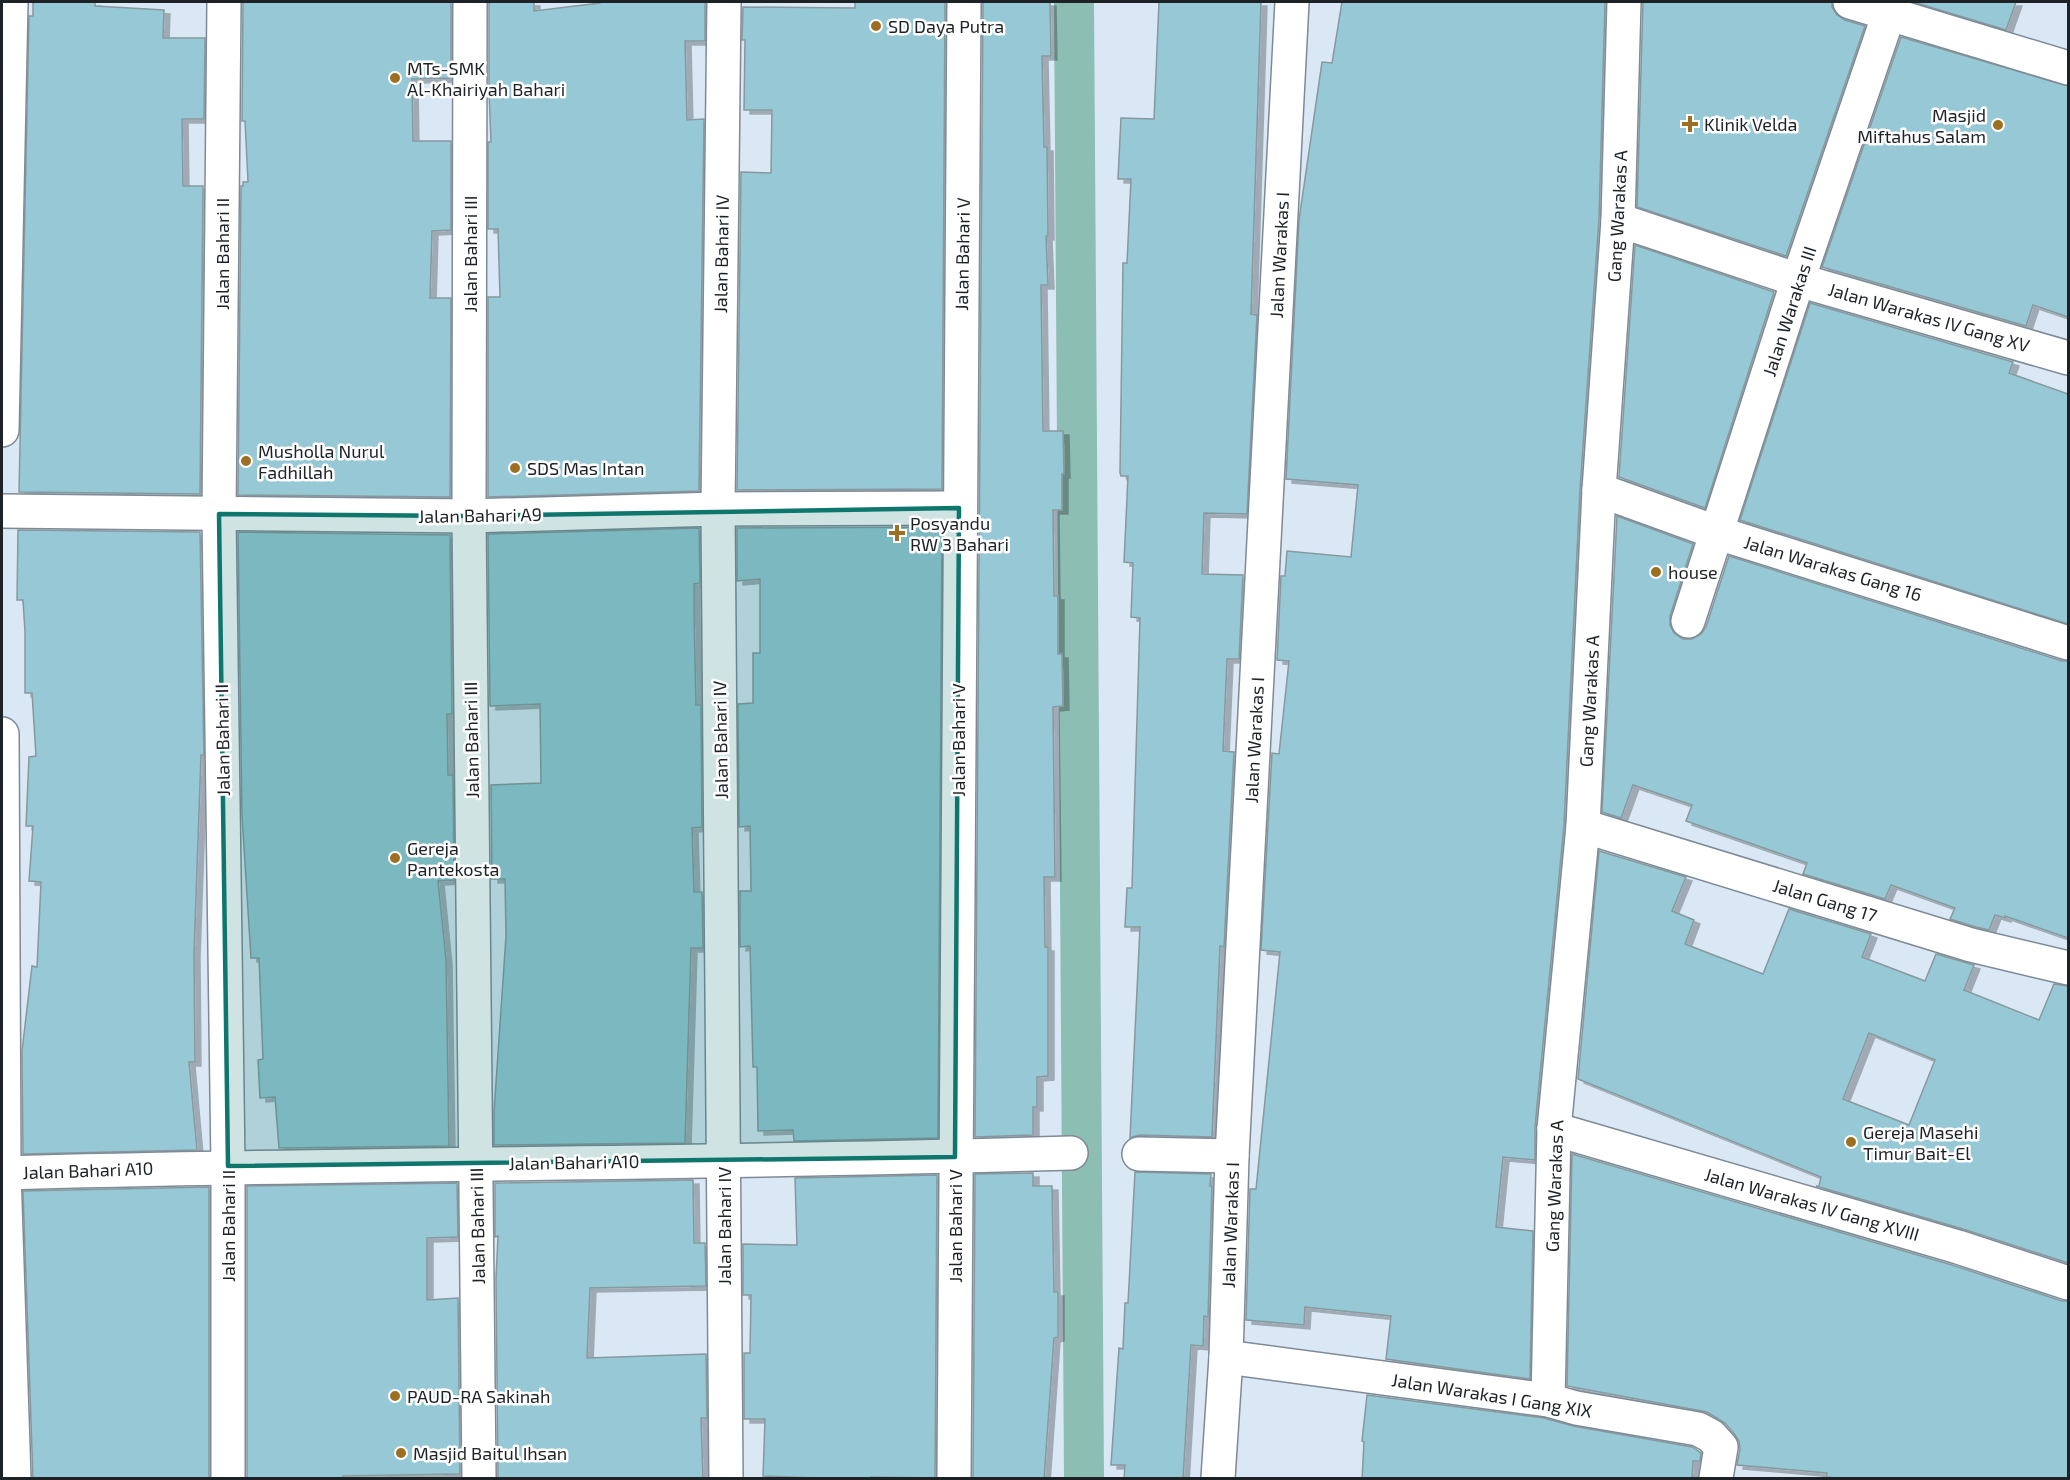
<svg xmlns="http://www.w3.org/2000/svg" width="2070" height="1480" viewBox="0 0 2070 1480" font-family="'Exo 2',sans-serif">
  <defs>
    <filter id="shadow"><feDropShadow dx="6" dy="4" stdDeviation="0" flood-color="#0004"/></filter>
  </defs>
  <rect width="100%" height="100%" fill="#dae8f5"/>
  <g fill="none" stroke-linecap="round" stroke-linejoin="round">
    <path stroke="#8cbeb3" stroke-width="40" d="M1074 2 1084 1478"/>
  </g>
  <g fill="#96c9d5" stroke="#86999e" stroke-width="1.5" fill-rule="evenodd" filter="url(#shadow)">
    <path d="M33 2H95V6L164 10 163 38H205L204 119H182L183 186H203L200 494 19 492 29 16H33Z"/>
    <path d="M243 2H451V78L412 79 413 141H451V230L432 231 430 298H451L450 497 238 495 241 186H243V182H248L245 121H242Z"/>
    <path d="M489 2H534V11L600 3V2H705V41H685L687 120 704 119 699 491 488 497V297H500L498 229H488V142H491L489 91Z"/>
    <path d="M855 2H945L942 489 737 490 741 172 771 173 772 110H744L745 40H742L743 7 855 8Z"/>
    <path d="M983 2H1050L1051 56H1042L1044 147H1047L1048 236H1046L1048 285H1041L1043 431H1063L1064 474H1062V510H1053L1054 596H1058V654H1062L1063 706 1053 707 1055 877H1044L1045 947H1048V1076L1037 1077V1107H1033V1135L975 1137Z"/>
    <path d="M1159 2H1261L1251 314 1257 315 1247 514 1204 513 1202 574 1243 575 1239 659H1227L1223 751 1234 752 1224 947 1220 946 1212 1137 1139 1135 1130 1138 1140 927H1125L1127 888H1132L1140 618 1131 617 1133 563 1124 562 1128 476H1121L1120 473 1123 263H1127L1131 179H1118L1121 118 1154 119Z"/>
    <path d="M1342 2H1605L1599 219 1580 489 1564 825 1535 1127V1160L1503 1157 1496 1227 1533 1231 1530 1379 1386 1359 1391 1316 1305 1307 1304 1325 1246 1320 1250 1189H1256L1280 952 1261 950 1272 753 1279 754 1289 661 1277 660 1281 576H1285L1287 551 1351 557 1358 485 1286 479 1299 220 1322 62 1332 63Z"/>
    <path d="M1643 2H1832V7L1837 15 1845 20 1865 26 1786 256 1637 207Z"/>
    <path d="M1913 2H2016L2006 30Z"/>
    <path d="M1901 37 2068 86V317L2033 305 2026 326 1822 267Z"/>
    <path d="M1635 245 1774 292 1705 508 1619 477Z"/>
    <path d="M1810 303 2013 362 2009 373 2068 394V624L1740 520Z"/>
    <path d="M1617 516 1693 544 1670 616V625L1674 633 1683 639H1692L1701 634 1706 627 1729 556 2062 661H2068V938L2005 916V918L1995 915 1989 930 1976 927 1950 919 1955 908 1891 885 1885 899 1803 874 1807 863 1686 821 1692 805 1633 785 1621 818 1602 812Z"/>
    <path d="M942 527 938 1138 794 1141 793 1130 758 1131 757 1067H753L750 946 740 947V891H751L750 826 739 827 738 704 753 703V653H760V579L737 581V528Z"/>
    <path d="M699 528 700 583 694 584V614L696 705H701L702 827 692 828 694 892H702L703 948H691L685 1143 494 1145V1112L506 936 505 879H492L491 785 541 783 540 704 490 706 488 534Z"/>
    <path d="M18 530 200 532 204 755H201L194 954 195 1062H189L197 1150 23 1154 22 1051 32 966 37 967 41 882 29 881 33 826H26L29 757 36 756 32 693H25V632L23 600H17Z"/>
    <path d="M238 532 450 535 452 714H447L448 775H453L454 880 438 881 446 960 449 1146 279 1148 275 1097 260 1098 258 1060 263 1059 259 958H251L242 816Z"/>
    <path d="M1599 851 1686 877 1672 911 1694 920 1685 944 1763 974 1789 909 1871 934 1862 957 1925 981 1936 954 1974 965 1964 990 2039 1020 2054 984 2068 986V1263L1963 1229 1816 1186H1819L1821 1177 1578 1079ZM1869 1033 1935 1060 1909 1125 1843 1099Z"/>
    <path d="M1572 1154 1952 1265 2062 1301H2068V1479H1846L1826 1477 1827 1473 1737 1465 1740 1449 1739 1441 1735 1435 1725 1423 1707 1412 1567 1386Z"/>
    <path d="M1135 1172 1211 1174 1210 1186H1212L1208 1317 1204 1316 1203 1346 1191 1345 1183 1479H1124L1125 1465H1111L1119 1348 1123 1349 1125 1303H1128Z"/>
    <path d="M1033 1173V1186H1052L1054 1292H1058V1337L1054 1338 1044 1479H973L975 1174Z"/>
    <path d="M937 1175 935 1478 871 1477V1479H843L763 1476 765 1419H744V1353H750L751 1295H743V1244L797 1245 795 1178Z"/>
    <path d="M693 1180 694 1243H705L706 1286 590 1288 587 1358 706 1354 707 1418H701L703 1479H498L496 1278 498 1236 495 1237V1183Z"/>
    <path d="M457 1183 458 1237 427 1238V1300L458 1298 460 1474 343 1476V1479H247V1186Z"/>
    <path d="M209 1187V1479H33L23 1191Z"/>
    <path d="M1367 1395 1544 1418 1573 1426 1692 1447 1701 1453 1700 1461H1693L1692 1479H1362L1364 1442 1362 1441Z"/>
  </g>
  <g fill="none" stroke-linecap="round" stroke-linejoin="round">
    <defs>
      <g id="street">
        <path d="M224 2 219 514 228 1166V1478"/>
        <path d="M470 2 469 516 479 1478"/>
        <path d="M724 2 718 509 726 1478"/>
        <path d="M1850 2 2068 68"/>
        <path d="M1618 220 1798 280 2068 358"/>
        <path d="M2 430 11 2"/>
        <path d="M1599 490 1718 533 2068 643"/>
        <path d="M2 511 469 516 718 509 959 508"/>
        <path d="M1688 621 1798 280 1893 2"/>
        <path d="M2 734 4 1173 14 1478"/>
        <path d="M1583 826 1971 945 2068 968"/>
        <path d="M1554 1129 1958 1247 2068 1283"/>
        <path d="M1139 1154 1232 1156"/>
        <path d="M4 1173C360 1163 716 1164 1071 1153"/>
        <path d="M1226 1357 1548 1400 1576 1408 1698 1429 1711 1436 1721 1447 1716 1478"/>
        <path d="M1548 1400 1554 1129 1583 826 1599 490 1618 220 1624 2"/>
        <path d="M954 1478 964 2"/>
      </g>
      <path id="secondary" d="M1218 1478 1226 1357 1232 1156 1292 2"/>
    </defs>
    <use href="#street" stroke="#7e8a96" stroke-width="36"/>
    <use href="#secondary" stroke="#7e8a96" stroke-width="36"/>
    <use href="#street" stroke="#fff" stroke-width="33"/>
    <use href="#secondary" stroke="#fff" stroke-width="33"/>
  </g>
  <path fill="#0f766e" fill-opacity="0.2" stroke="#0f766e" stroke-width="4.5" stroke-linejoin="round" d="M959 508 955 1157 228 1166 219 514 469 516Z"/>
  <g fill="#9d6f21" stroke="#fff" stroke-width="2">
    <circle cx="876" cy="26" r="6"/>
    <circle cx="395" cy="78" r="6"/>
    <path d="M1687 115h6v6h6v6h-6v6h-6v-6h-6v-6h6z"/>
    <circle cx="1998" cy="125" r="6"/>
    <circle cx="246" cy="461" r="6"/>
    <circle cx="515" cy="468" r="6"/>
    <path d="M894 524h6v6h6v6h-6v6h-6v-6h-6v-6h6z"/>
    <circle cx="1656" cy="572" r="6"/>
    <circle cx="395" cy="858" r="6"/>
    <circle cx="1851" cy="1142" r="6"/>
    <circle cx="395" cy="1396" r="6"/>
    <circle cx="401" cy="1453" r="6"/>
  </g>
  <g text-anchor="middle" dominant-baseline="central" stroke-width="5" stroke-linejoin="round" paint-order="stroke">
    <g font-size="18" fill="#1d2227" stroke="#fff" text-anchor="start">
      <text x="888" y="26">SD Daya Putra</text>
      <text x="407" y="68">MTs-SMK<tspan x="407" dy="21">Al-Khairiyah Bahari</tspan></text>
      <text x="1986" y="115" text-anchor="end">Masjid<tspan x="1986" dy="21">Miftahus Salam</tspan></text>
      <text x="1704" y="124">Klinik Velda</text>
      <text x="258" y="451">Musholla Nurul<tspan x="258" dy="21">Fadhillah</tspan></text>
      <text x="527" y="468">SDS Mas Intan</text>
      <text x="910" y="523">Posyandu<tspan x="910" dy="21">RW 3 Bahari</tspan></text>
      <text x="1668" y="572">house</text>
      <text x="407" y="848">Gereja<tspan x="407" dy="21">Pantekosta</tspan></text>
      <text x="1863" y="1132">Gereja Masehi<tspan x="1863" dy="21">Timur Bait-El</tspan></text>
      <text x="407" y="1396">PAUD-RA Sakinah</text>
      <text x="413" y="1453">Masjid Baitul Ihsan</text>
    </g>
    <g font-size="18" fill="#1d2227" stroke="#fff">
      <text transform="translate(1617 216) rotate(-87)">Gang Warakas A</text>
      <text transform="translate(222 254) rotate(-90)">Jalan Bahari II</text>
      <text transform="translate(470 254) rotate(-90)">Jalan Bahari III</text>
      <text transform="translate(721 254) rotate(-89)">Jalan Bahari IV</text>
      <text transform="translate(962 254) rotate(-89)">Jalan Bahari V</text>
      <text transform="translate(1279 255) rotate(-87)">Jalan Warakas I</text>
      <text transform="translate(1789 311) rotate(-72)">Jalan Warakas III</text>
      <text transform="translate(1929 317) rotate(16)">Jalan Warakas IV Gang XV</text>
      <text transform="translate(480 515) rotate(-1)">Jalan Bahari A9</text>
      <text transform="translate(1833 568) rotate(17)">Jalan Warakas Gang 16</text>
      <text transform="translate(1589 701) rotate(-87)">Gang Warakas A</text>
      <text transform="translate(222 740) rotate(-91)">Jalan Bahari II</text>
      <text transform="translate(471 740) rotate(-91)">Jalan Bahari III</text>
      <text transform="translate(720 740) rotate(-91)">Jalan Bahari IV</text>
      <text transform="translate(958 740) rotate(-90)">Jalan Bahari V</text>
      <text transform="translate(1254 740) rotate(-87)">Jalan Warakas I</text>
      <text transform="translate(1825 900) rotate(17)">Jalan Gang 17</text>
      <text transform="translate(574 1162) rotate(-1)">Jalan Bahari A10</text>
      <text transform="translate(88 1170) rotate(-2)">Jalan Bahari A10</text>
      <text transform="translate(1554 1186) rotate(-88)">Gang Warakas A</text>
      <text transform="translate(1812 1204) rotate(16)">Jalan Warakas IV Gang XVIII</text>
      <text transform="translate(1230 1225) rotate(-88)">Jalan Warakas I</text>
      <text transform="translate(228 1226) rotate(-90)">Jalan Bahari II</text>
      <text transform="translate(477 1226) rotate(-91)">Jalan Bahari III</text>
      <text transform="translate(724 1226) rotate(-90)">Jalan Bahari IV</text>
      <text transform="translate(955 1226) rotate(-90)">Jalan Bahari V</text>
      <text transform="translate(1492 1395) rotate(9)">Jalan Warakas I Gang XIX</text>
    </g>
  </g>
  <rect width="2070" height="1480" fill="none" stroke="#1d2227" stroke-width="6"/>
</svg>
